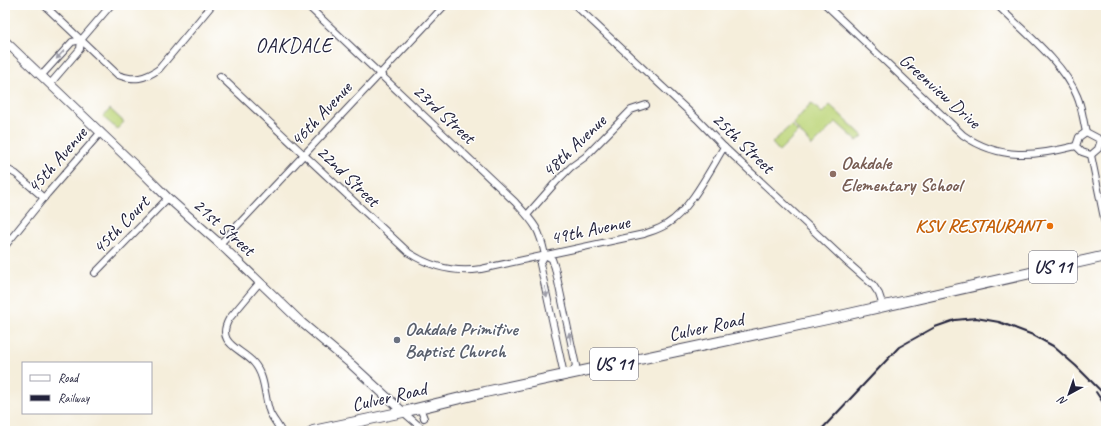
<svg xmlns="http://www.w3.org/2000/svg" width="1111" height="436" viewBox="0 0 1111 436" font-family="Caveat,sans-serif">
  <rect width="100%" height="100%" fill="#fff"/>
  <filter id="ink" filterUnits="userSpaceOnUse"><feTurbulence type="fractalNoise" baseFrequency=".025" numOctaves="2"/><feDisplacementMap in="SourceGraphic" scale="8" xChannelSelector="R" yChannelSelector="G"/><feConvolveMatrix kernelMatrix="1 2 1 2 8 2 1 2 1" color-interpolation-filters="sRGB"/></filter>
  <filter id="wash" filterUnits="userSpaceOnUse"><feTurbulence type="fractalNoise" baseFrequency=".012" numOctaves="4" result="noise"/><feDisplacementMap in="SourceGraphic" scale="16" xChannelSelector="R" yChannelSelector="G"/><feGaussianBlur stdDeviation="0.9" result="paint"/><feColorMatrix in="noise" values="0 0 0 0 0 0 0 0 0 0 0 0 0 0 0 0 0 1.4 0 .05"/><feComposite in="paint" operator="in"/></filter>
  <g filter="url(#wash)">
    <rect width="100%" height="100%" fill="#f5eedb"/>
    <g fill="#bed67b" stroke="#707c5b">
      <path d="M811 103 822 113 830 105 863 136 857 141 836 122 812 146 793 124Z"/>
      <path d="M110 109 124 122 117 129 103 117Z"/>
      <path d="M791 125 798 132 779 151 772 143Z"/>
    </g>
  </g>
  <g filter="url(#ink)">
    <g fill="none" stroke-linecap="round" stroke-linejoin="round">
      <defs>
        <g id="minor">
          <path d="M44 5 118 75C134 81 145 79 159 69L212 5"/>
          <path d="M307 5 515 202C534 223 539 227 545 255L540 264 563 370 570 375 576 366 555 268 552 259 545 255"/>
          <path d="M575 5 697 119 724 147 848 263 873 285 879 294 883 306"/>
          <path d="M826 5 963 135C1000 161 1036 156 1076 146"/>
          <path d="M997 5C1022 30 1064 63 1077 96 1082 107 1083 120 1086 132"/>
          <path d="M41 76 72 42 81 40"/>
          <path d="M220 76 409 253C431 267 455 273 481 269L644 234C652 231 660 229 667 224 690 210 710 170 724 147"/>
          <path d="M50 84 80 49 81 40 111 5"/>
          <path d="M1086 132 1101 140 1098 149 1091 155 1082 152 1076 146 1079 137Z"/>
          <path d="M1091 155 1106 228"/>
          <path d="M5 168 16 174 44 198"/>
          <path d="M527 215 556 182 571 167 585 157 631 110 646 105"/>
          <path d="M220 244 445 5"/>
          <path d="M5 246 47 194 101 132"/>
          <path d="M95 273 168 198"/>
          <path d="M260 282 229 319C215 344 241 348 254 363 266 377 264 397 270 413 273 419 278 425 281 431"/>
          <path d="M420 408 424 418"/>
          <path d="M403 412 425 431"/>
        </g>
        <path id="tertiary" d="M5 41 144 174 168 198 220 244 301 322 352 365 403 412"/>
        <path id="primary" d="M313 431 403 412 485 392 827 319 1106 256"/>
      </defs>
      <use href="#minor" stroke="#424153" stroke-width="8"/>
      <use href="#tertiary" stroke="#424153" stroke-width="10"/>
      <use href="#primary" stroke="#424153" stroke-width="12"/>
      <use href="#minor" stroke="#fff" stroke-width="6"/>
      <use href="#tertiary" stroke="#fff" stroke-width="8"/>
      <use href="#primary" stroke="#fff" stroke-width="10"/>
      <g stroke="#22223b" stroke-width="2">
        <path d="M1096 392 1106 407"/>
        <path d="M820 431 899 347 935 327 955 320 976 318 999 322 1033 335 1053 346 1076 366 1106 396"/>
      </g>
    </g>
    <defs><path id="oneway-solid" d="M-6-.8H1V-3.2L6.5 0L1 3.2V.8H-6Z"/></defs>
    <g fill="#9c9ca7">
      <use href="#oneway-solid" transform="translate(60 55) rotate(132)"/>
      <use href="#oneway-solid" transform="translate(546 292) rotate(77)"/>
      <use href="#oneway-solid" transform="translate(570 338) rotate(-104)"/>
    </g>
  </g>
  <circle fill="#8d6e63" stroke="#fff" stroke-width="1.5" cx="833" cy="174" r="4"/>
  <circle fill="#e8710a" stroke="#fff" stroke-width="1.5" cx="1050" cy="226" r="4"/>
  <circle fill="#6b7280" stroke="#fff" stroke-width="1.5" cx="397" cy="340" r="4"/>
  <g text-anchor="middle" dominant-baseline="central" stroke-width="3" stroke-linejoin="round" paint-order="stroke">
    <g fill="#fff" stroke="#646476" stroke-width="1">
      <rect x="1029" y="251" width="48" height="32" rx="3"/>
      <rect x="590" y="348" width="48" height="32" rx="3"/>
    </g>
    <g font-size="18" font-weight="bold" fill="#22223b">
      <text x="1053" y="267">US 11</text>
      <text x="614" y="364">US 11</text>
    </g>
    <g font-size="19" fill="#22223b" stroke="#fff">
      <text transform="translate(940 91) rotate(42)">Greenview Drive</text>
      <text transform="translate(321 114) rotate(-47)">46th Avenue</text>
      <text transform="translate(444 114) rotate(43)">23rd Street</text>
      <text transform="translate(743 143) rotate(44)">25th Street</text>
      <text transform="translate(574 146) rotate(-44)">48th Avenue</text>
      <text transform="translate(57 160) rotate(-49)">45th Avenue</text>
      <text transform="translate(348 176) rotate(44)">22nd Street</text>
      <text transform="translate(121 225) rotate(-46)">45th Court</text>
      <text transform="translate(224 227) rotate(42)">21st Street</text>
      <text transform="translate(590 230) rotate(-12)">49th Avenue</text>
      <text transform="translate(706 327) rotate(-12)">Culver Road</text>
      <text transform="translate(389 397) rotate(-13)">Culver Road</text>
    </g>
    <g font-size="19" font-weight="bold" fill="#785e54" stroke="#fff" text-anchor="start">
      <text x="841" y="163">Oakdale<tspan x="841" dy="22">Elementary School</tspan></text>
    </g>
    <g font-size="19" font-weight="bold" fill="#c56008" stroke="#fff" text-anchor="end">
      <text x="1042" y="226">KSV RESTAURANT</text>
    </g>
    <g font-size="19" font-weight="bold" fill="#5b616d" stroke="#fff" text-anchor="start">
      <text x="405" y="329">Oakdale Primitive<tspan x="405" dy="22">Baptist Church</tspan></text>
    </g>
    <g font-size="20" letter-spacing="1" fill="#22223b" stroke="#fff">
      <text x="294" y="45">OAKDALE</text>
    </g>
  </g>
  <rect width="1111" height="436" fill="none" stroke="#fff" stroke-width="20"/>
  <rect x="22" y="362" width="130" height="52" fill="#ffffff" stroke="#a7a7b1"/>
  <rect x="30" y="375" width="20" height="6" fill="#ffffff" stroke="#a7a7b1"/>
  <text x="58" y="382" font-size="12" fill="#22223b">Road</text>
  <rect x="30" y="395" width="20" height="6" fill="#22223b" stroke="#a7a7b1"/>
  <text x="58" y="402" font-size="12" fill="#22223b">Railway</text>
  <g transform="translate(1069 394) rotate(220)" stroke="#ffffff" stroke-width="3" paint-order="stroke">
  <path d="M0-3L7 15L0 10L-7 15Z" fill="#22223b"/>
  <text y="-6" font-size="11" font-weight="bold" text-anchor="middle" fill="#22223b">N</text>
  </g>
</svg>
